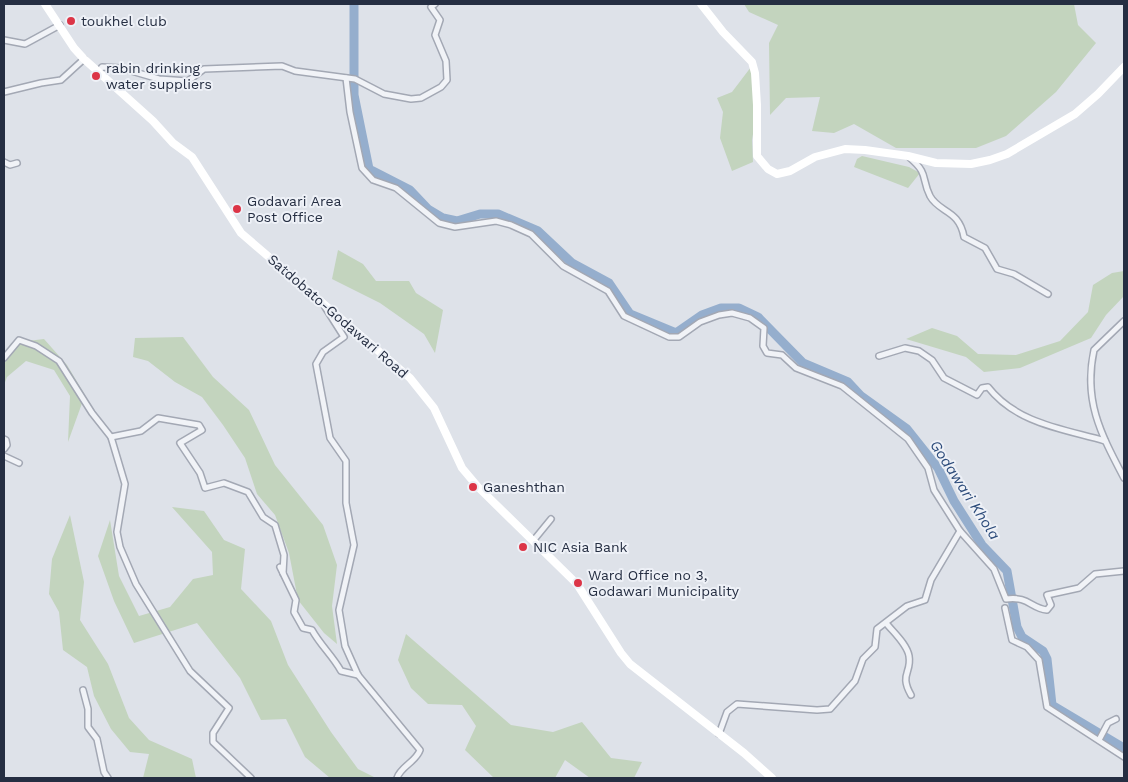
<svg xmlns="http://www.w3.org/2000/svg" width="1128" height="782" viewBox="0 0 1128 782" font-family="'Work Sans',sans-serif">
  <rect width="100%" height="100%" fill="#dee2e9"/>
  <g fill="#c3d4be">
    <path d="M744 4H1074L1078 25 1096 43 1056 92 1006 136 976 148H896L854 124 834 133 812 131 820 97 786 98 770 115 769 43 778 25 749 12Z"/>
    <path d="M751 67 757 110 752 140 753 162 732 171 720 138 723 112 717 98 732 92Z"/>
    <path d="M862 156 909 167 920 173 908 188 854 167 857 159Z"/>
    <path d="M338 250 363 264 376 281H409L416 293 443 310 435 353 424 334 380 303 332 279Z"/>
    <path d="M1124 271V296L1106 315 1091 338 1020 368 984 372 966 357 906 339 932 328 957 336 978 354 1016 355 1060 341 1088 312 1093 285 1112 273Z"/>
    <path d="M183 337 213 377 249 410 275 465 323 525 337 565 332 606 337 644 324 633 298 600 289 553 275 515 257 494 245 458 223 425 202 397 175 382 148 361 133 357 135 338Z"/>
    <path d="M44 339 67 365 85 395 68 442 70 396 54 370 26 361 7 377 4 385V366L11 343Z"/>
    <path d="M172 507 204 511 224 540 245 549 241 589 271 621 288 665 331 732 358 769 376 778H330L305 757 286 719 261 720 240 678 197 623 134 643 114 601 98 556 110 520 119 576 139 616 170 607 193 579 213 575 212 552Z"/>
    <path d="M70 515 84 582 80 620 108 664 129 718 149 740 192 759 196 778H143L149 754 130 752 111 729 94 696 87 667 63 650 59 612 49 594 52 559Z"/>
    <path d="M406 634 511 725 553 732 582 722 611 758 642 762 634 778H590L565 760 555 778H494L465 750 476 726 462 705 428 704 411 688 398 660Z"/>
  </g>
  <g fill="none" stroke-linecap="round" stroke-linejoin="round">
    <path stroke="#95aecd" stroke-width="9" d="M354 4V95L369 169 410 190 428 209 443 218 457 221 480 214H498L538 231 572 263 609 283 630 314 676 333 702 315 721 308H739L758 317 803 363 848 382 861 396 907 429 938 468 954 501 982 545 1007 571 1017 627 1022 637 1043 651 1047 659 1052 705 1124 748"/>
    <defs>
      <g id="street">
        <path d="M4 40 25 44 60 25"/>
        <path d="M98 72 102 67 121 68 159 79 188 81 204 69 282 66 295 71 355 79 384 94 411 99 421 98 441 87 447 80 446 61 435 35 440 20 431 7 435 4"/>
        <path d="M346 78 350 112 362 168 373 180 396 188 439 223 455 227 496 221 511 225 531 234 563 266 608 291 624 316 669 337H679L700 322 719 315 732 313 750 318 764 328 763 346 767 353 782 355 796 368 842 386 908 439 928 468 934 490 960 531"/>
        <path d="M4 92 41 83 61 80 84 59"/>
        <path d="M910 158C929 174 921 178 930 196 939 213 959 209 964 237L985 248 997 269 1014 274 1048 294"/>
        <path d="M4 162 10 165 17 163"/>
        <path d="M325 307 344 337 323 352 316 364 330 438 346 461V503L354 545 339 610 345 646 358 675 420 750C416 762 401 766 397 778"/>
        <path d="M1124 321 1094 350C1083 401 1101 434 1124 478"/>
        <path d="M879 356 905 348 919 351 932 360 944 378 977 395 982 388 988 387C1017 424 1064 429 1105 441"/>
        <path d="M4 358 19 340 36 346 59 361 92 413 111 437 125 484 117 532 120 547 136 584 190 671 229 708 213 733V742L251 778"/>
        <path d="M111 437 141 431 158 418 199 425 202 430 180 443 200 473 205 488 224 483 248 492 263 517 275 525 284 555 283 573"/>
        <path d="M4 439 6 440 7 445 4 449"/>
        <path d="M4 456 19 463"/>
        <path d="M533 541 551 519"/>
        <path d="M280 567 296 600 294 612 303 628 312 630C321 646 332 655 341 671L358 675"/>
        <path d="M1005 608 1012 640 1027 647 1039 660 1047 707 1124 757"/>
        <path d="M886 623C893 632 907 644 909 656 912 673 899 674 911 695"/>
        <path d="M83 690 88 709V727L97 739 104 772 108 778"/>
        <path d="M719 734 727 712 737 704 817 710 830 709 855 681 863 659 875 647 877 629 907 606 925 600 931 580 960 531 994 569 1006 599C1029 596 1030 608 1047 610L1051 605 1047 595 1079 588 1095 574 1124 571"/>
        <path d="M1099 740 1108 723 1116 719"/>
      </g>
    </defs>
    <use href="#street" stroke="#a3a8b4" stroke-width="8"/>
    <use href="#street" stroke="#f1f3f7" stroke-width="5"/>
    <g stroke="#fff" stroke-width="8">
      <path d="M45 4 74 48 84 59 153 121 173 143 192 157 241 233 410 378 434 408 462 468 478 487 577 584 621 653 630 664 744 753 772 778"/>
      <path d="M701 4 723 32 752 62 755 73 757 105V156L768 169 777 174 790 171 815 157 845 149 865 150 908 156 936 163 971 164 990 160 1007 154 1075 114 1098 94 1124 67"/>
    </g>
  </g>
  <g fill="#dc3547" stroke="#eef1f7" stroke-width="2">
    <circle cx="71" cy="21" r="5"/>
    <circle cx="96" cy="76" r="5"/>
    <circle cx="237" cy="209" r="5"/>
    <circle cx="473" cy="487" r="5"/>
    <circle cx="523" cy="547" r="5"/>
    <circle cx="578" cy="583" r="5"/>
  </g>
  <g text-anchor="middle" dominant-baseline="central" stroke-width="4" stroke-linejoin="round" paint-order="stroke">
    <g font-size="14" fill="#252e42" stroke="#eef1f7" text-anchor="start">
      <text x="81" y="21">toukhel club</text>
      <text x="106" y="68">rabin drinking<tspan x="106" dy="16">water suppliers</tspan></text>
      <text x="247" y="201">Godavari Area<tspan x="247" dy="16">Post Office</tspan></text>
      <text x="483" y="487">Ganeshthan</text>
      <text x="533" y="547">NIC Asia Bank</text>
      <text x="588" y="575">Ward Office no 3,<tspan x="588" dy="16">Godawari Municipality</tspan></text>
    </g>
    <g font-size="14" fill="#252e42" stroke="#eef1f7">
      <text transform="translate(338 316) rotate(41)">Satdobato-Godawari Road</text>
    </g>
    <g font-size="15" font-style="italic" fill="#2c4b7a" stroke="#eef1f7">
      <text transform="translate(965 490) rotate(57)">Godawari Khola</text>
    </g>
  </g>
  <rect width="1128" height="782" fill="none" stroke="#252e42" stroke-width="10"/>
</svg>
